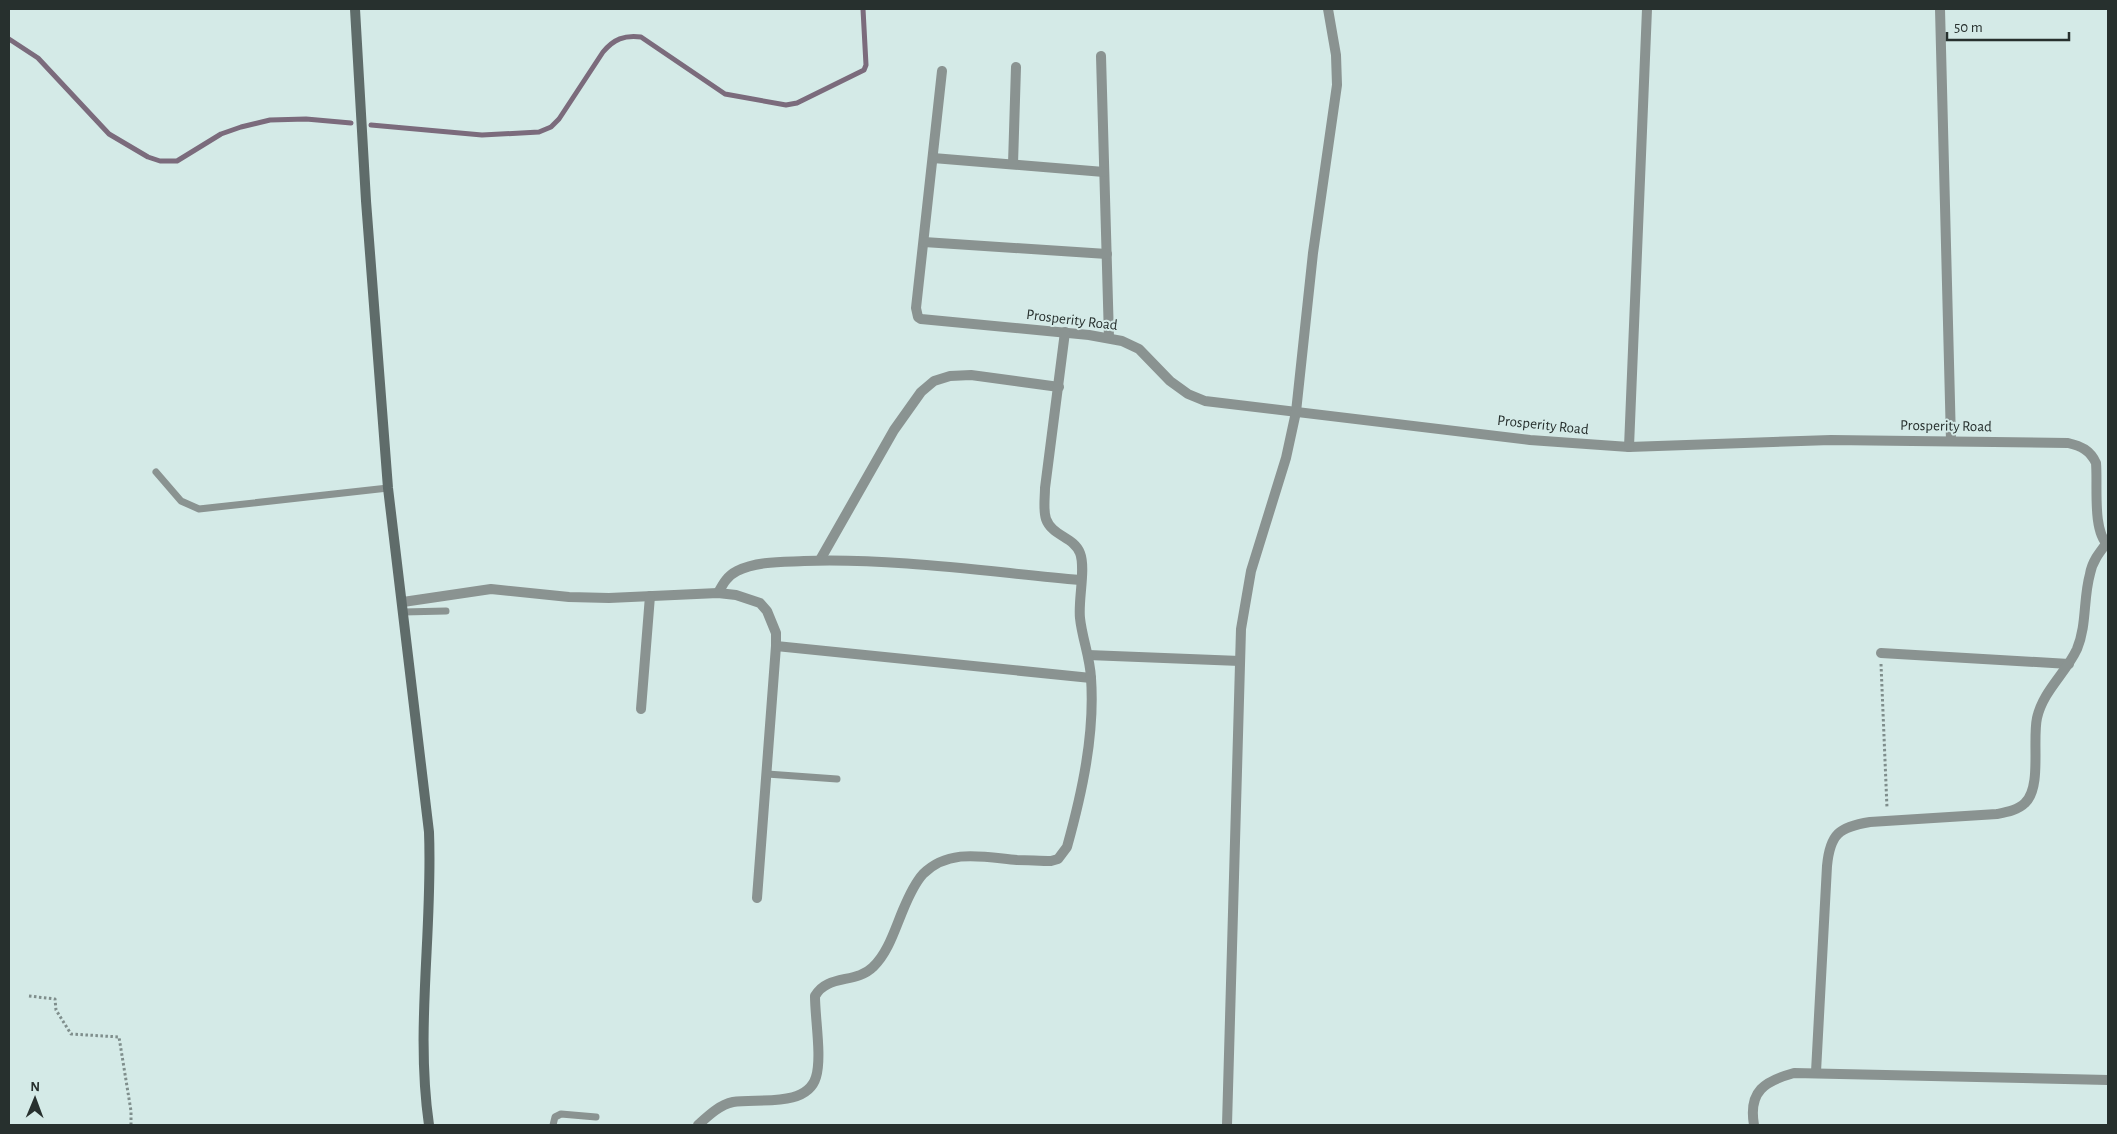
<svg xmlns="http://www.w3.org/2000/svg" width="2117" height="1134" viewBox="0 0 2117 1134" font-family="'Alegreya Sans',sans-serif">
  <rect width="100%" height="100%" fill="#d4eae7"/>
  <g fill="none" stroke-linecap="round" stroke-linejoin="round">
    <g stroke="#7b6b7c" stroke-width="5">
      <path d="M9 39 38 58 109 134 148 157 160 161H177L221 134 241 127 270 120 306 119 351 123"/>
      <path d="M371 125 482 135 539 132 551 127 559 119 603 52C614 39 624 35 641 37L725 94 786 105 797 103 864 70 866 65 863 9"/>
    </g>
    <g stroke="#7f8e8c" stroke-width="3" stroke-dasharray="2.5 2.5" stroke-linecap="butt">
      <path d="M1881 664 1887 808"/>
      <path d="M29 996 55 999 56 1010 71 1034 119 1037 131 1111V1125"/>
    </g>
    <g stroke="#8a9391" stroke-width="7">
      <path d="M156 472 181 501 199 509 388 488"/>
      <path d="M403 612 446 611"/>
      <path d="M767 774 837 779"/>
      <path d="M553 1125 555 1117 561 1114 596 1117"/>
    </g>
    <g stroke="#8a9391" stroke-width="10">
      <path d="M1940 9 1951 441"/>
      <path d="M1101 56 1109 338"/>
      <path d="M942 71 916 308 918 317 921 319 1089 335 1122 341 1139 349 1170 381 1188 394 1205 401 1530 440 1629 447 1831 440 2068 443C2081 446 2090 450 2096 463 2098 484 2092 531 2108 545"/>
      <path d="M933 158 1104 172"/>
      <path d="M1013 164 1016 67"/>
      <path d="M924 242 1107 254"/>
      <path d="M1629 447 1647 9"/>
      <path d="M820 560 894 430 921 392 934 381 950 376 971 375 1059 387"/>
      <path d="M718 593C723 584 727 576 737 571 757 561 783 562 804 561 896 558 989 572 1080 580"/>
      <path d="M403 602 491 589 569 597 609 598 718 593 736 595 760 603 767 611 776 633V646L757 898"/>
      <path d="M776 646 1091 678"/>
      <path d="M1881 653 2069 664"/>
      <path d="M1088 655 1240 661"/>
      <path d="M641 709 650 596"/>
      <path d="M1816 1072 1827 866C1830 834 1839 827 1870 822L1997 814C2007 812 2018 810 2025 803 2042 787 2032 741 2037 718 2043 691 2066 673 2077 649 2087 625 2083 599 2090 574 2092 562 2099 553 2106 544"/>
      <path d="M698 1125C708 1116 719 1105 733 1102 757 1098 807 1108 816 1077 822 1057 815 1019 815 996 827 974 856 984 873 967 888 953 895 929 903 910 908 898 914 884 923 874 949 848 984 857 1017 860 1028 860 1040 861 1051 861L1058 859 1067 847C1082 793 1095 734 1091 678 1090 657 1082 638 1080 618 1078 600 1086 568 1080 553 1074 537 1052 536 1046 519 1043 510 1045 498 1045 488L1065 332"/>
      <path d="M1227 1125 1241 629 1251 571 1286 458 1296 412 1313 253 1337 85 1336 55 1328 9"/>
      <path d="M1754 1125C1748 1091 1765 1081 1794 1073L2108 1080"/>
    </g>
    <path stroke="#5f6c6a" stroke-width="10" d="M355 9 366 201 388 488 429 832C433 930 415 1028 429 1125"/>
  </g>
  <g text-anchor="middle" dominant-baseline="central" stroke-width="4" stroke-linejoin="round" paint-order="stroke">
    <g font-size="15" fill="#27302e" stroke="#d4eae7">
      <text transform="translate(1072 320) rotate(7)">Prosperity Road</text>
      <text transform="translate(1543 425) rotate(6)">Prosperity Road</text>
      <text transform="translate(1946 426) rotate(1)">Prosperity Road</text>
    </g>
  </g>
  <rect width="2117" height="1134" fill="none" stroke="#27302e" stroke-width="20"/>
  <g transform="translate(35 1099) rotate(1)" stroke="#d4eae7" stroke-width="4" paint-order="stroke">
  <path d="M0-4L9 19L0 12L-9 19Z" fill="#27302e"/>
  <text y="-8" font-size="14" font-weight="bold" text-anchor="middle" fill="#27302e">N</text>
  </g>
  <path d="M1947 32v8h122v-8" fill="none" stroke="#27302e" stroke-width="2.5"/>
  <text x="1954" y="32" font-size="15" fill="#27302e" stroke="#d4eae7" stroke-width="4" paint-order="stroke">50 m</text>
</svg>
